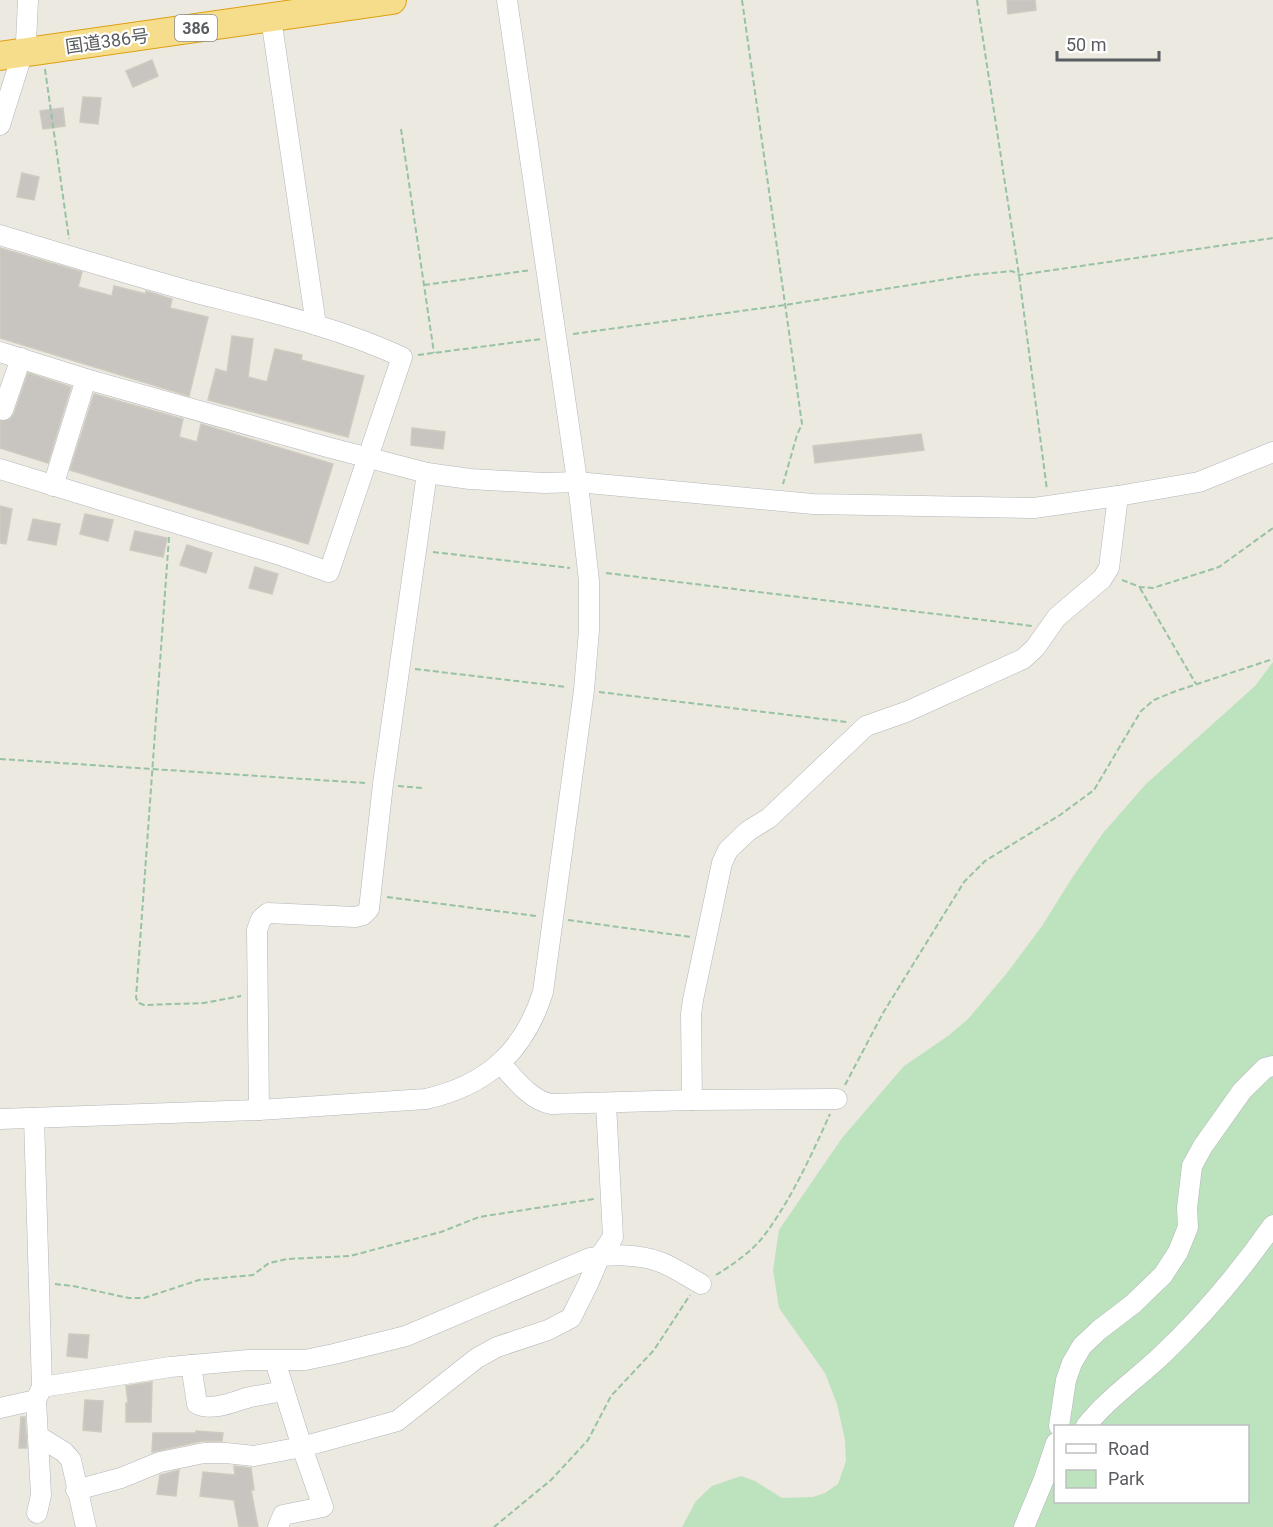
<svg xmlns="http://www.w3.org/2000/svg" width="1273" height="1527" viewBox="0 0 1273 1527" font-family="Roboto,'Noto Sans JP',sans-serif">
  <rect width="100%" height="100%" fill="#ebe9e0"/>
  <path fill="#bde2be" fill-rule="evenodd" d="M1273 662V1527H682L696 1501 712 1486 741 1476 755 1481 782 1498 813 1497 825 1493 838 1484 846 1461 845 1440 837 1404 825 1373 779 1308 773 1270 779 1230 842 1138 904 1066 948 1036 968 1019 1007 973 1042 926 1072 878 1103 833 1146 784 1255 686ZM1056 1426H1248V1502H1056Z"/>
  <g fill="#c8c5c0" stroke="#cfcabf" stroke-width="1.5">
    <path d="M1007 0H1035L1036 10 1008 14Z"/>
    <path d="M152 60 158 76 133 87 126 71Z"/>
    <path d="M83 97 101 98 98 124 80 122Z"/>
    <path d="M63 108 65 126 43 129 40 111Z"/>
    <path d="M22 173 39 177 34 200 17 197Z"/>
    <path d="M0 248 82 272 78 287 112 296 114 286 146 294V291L172 299 170 308 208 317 189 396 0 338Z"/>
    <path d="M232 336 253 339 248 377 267 382 275 349 302 355 301 360 364 376 348 437 208 400 216 369 227 372Z"/>
    <path d="M28 373 71 387 48 463 0 448V421L10 419 14 414Z"/>
    <path d="M94 394 183 419 179 437 197 442 201 424 333 464 308 544 70 470Z"/>
    <path d="M412 428 445 432 443 449 411 445Z"/>
    <path d="M921 434 924 450 815 463 813 446Z"/>
    <path d="M0 506 12 509 6 544 0 543Z"/>
    <path d="M85 514 113 520 108 541 80 534Z"/>
    <path d="M33 519 60 524 56 545 28 540Z"/>
    <path d="M135 531 167 538 163 557 130 550Z"/>
    <path d="M187 545 212 553 206 573 180 565Z"/>
    <path d="M255 567 278 574 272 594 249 588Z"/>
    <path d="M69 1334 89 1335 87 1358 67 1356Z"/>
    <path d="M152 1382 151 1422H126V1403H128L126 1386Z"/>
    <path d="M85 1400 103 1401 101 1432 83 1430Z"/>
    <path d="M21 1417H25L27 1448H19Z"/>
    <path d="M196 1431 223 1433 222 1441H202L152 1452 153 1433H196Z"/>
    <path d="M234 1466 251 1468 254 1490H251L258 1527H239L234 1500 200 1496 203 1472 235 1475Z"/>
    <path d="M179 1470 176 1496 157 1494 160 1475Z"/>
  </g>
  <g fill="none" stroke-linecap="round" stroke-linejoin="round">
    <defs>
      <g id="minor">
        <path d="M271 18 316 325"/>
        <path d="M0 125 26 42 28 0"/>
        <path d="M0 235C66 255 131 275 197 293 266 311 337 327 402 357L329 572 283 556 0 469"/>
        <path d="M0 352 86 379 327 447 427 473 470 479 544 483 577 482 813 504 1034 508 1118 496 1199 482 1273 452"/>
        <path d="M3 410 21 358"/>
        <path d="M53 486 86 379"/>
        <path d="M500 1063C515 1079 530 1100 551 1104L692 1100 837 1099"/>
        <path d="M692 1100 691 1014 693 1000 722 863 728 850 748 831 769 818 866 726 906 712 1023 659 1035 648 1057 617 1102 579 1109 568 1118 496"/>
        <path d="M259 1110 257 930 261 919 268 913 355 917 363 915 369 909 383 784 427 473"/>
        <path d="M0 1119 259 1110 426 1099C487 1085 524 1052 543 992L584 690 589 630V581L580 501 507 0"/>
        <path d="M191 1365 197 1404C212 1412 235 1401 250 1397 261 1395 273 1393 284 1391"/>
        <path d="M42 1387 170 1367 248 1360H305L334 1354 406 1336 590 1258C611 1254 639 1254 660 1262 674 1267 688 1277 701 1284"/>
        <path d="M36 1400 41 1495 37 1513"/>
        <path d="M0 1408 36 1400 42 1387 34 1118"/>
        <path d="M1059 1426 1066 1380 1072 1363 1082 1346 1099 1330 1133 1304 1163 1275 1178 1252 1188 1227 1187 1208 1192 1166 1203 1146 1242 1091 1265 1068 1273 1066"/>
        <path d="M1086 1426C1108 1398 1137 1379 1163 1354 1204 1315 1240 1272 1273 1225"/>
        <path d="M38 1436 64 1452 71 1460 86 1527"/>
        <path d="M76 1490 121 1478 160 1462 204 1453H226L254 1456 302 1447 275 1361"/>
        <path d="M278 1527 283 1515 323 1507 302 1447 397 1421 477 1358 497 1347 548 1330 571 1318 588 1284 600 1256 613 1237 606 1104"/>
        <path d="M1024 1527 1044 1479 1056 1443"/>
      </g>
      <path id="highway" d="M0 56 392 0"/>
    </defs>
    <use href="#minor" stroke="#b3b6ba" stroke-width="21"/>
    <use href="#highway" stroke="#dda00e" stroke-width="30"/>
    <g stroke="#98c2a4" stroke-width="2" stroke-dasharray="6 3" stroke-linecap="butt">
      <path d="M742 0 802 424 797 435 783 484"/>
      <path d="M977 0 1019 275 1047 490"/>
      <path d="M45 69 69 239"/>
      <path d="M401 129 434 353"/>
      <path d="M424 285 531 270"/>
      <path d="M573 334 785 305 972 275 1012 271 1019 275 1273 238"/>
      <path d="M418 355 541 339"/>
      <path d="M169 537 136 998 139 1003 144 1005 204 1003 241 996"/>
      <path d="M433 552 570 568"/>
      <path d="M606 573 1032 626"/>
      <path d="M1122 580 1140 587 1153 588 1219 567 1273 528"/>
      <path d="M1140 588 1196 684"/>
      <path d="M415 669 567 687"/>
      <path d="M599 692 847 722"/>
      <path d="M0 759 365 783"/>
      <path d="M398 786 423 788"/>
      <path d="M387 897 536 916"/>
      <path d="M568 920 691 937"/>
      <path d="M845 1085 883 1013 964 882 985 861 1060 815 1094 790 1141 711 1154 700 1176 691 1273 659"/>
      <path d="M716 1275C732 1265 751 1252 763 1237 791 1200 811 1156 830 1114"/>
      <path d="M55 1284 73 1286 129 1298H144L199 1280 253 1275 269 1263 287 1259 350 1256 441 1232 479 1217 594 1199"/>
      <path d="M494 1527 551 1480 588 1440 611 1396 654 1350 690 1295"/>
    </g>
    <use href="#minor" stroke="#fff" stroke-width="20"/>
    <use href="#highway" stroke="#f6dd8c" stroke-width="28"/>
  </g>
  <g text-anchor="middle" dominant-baseline="central" stroke-width="4.5" stroke-linejoin="round" paint-order="stroke">
    <rect fill="#fff" stroke="#8b8d90" stroke-width="1.5" x="175" y="15" width="42" height="26" rx="4.5"/>
    <g font-size="16" font-weight="bold" fill="#595c60">
      <text x="196" y="28">386</text>
    </g>
    <g font-size="18" fill="#595c60" stroke="#fff">
      <text transform="translate(107 41) rotate(-8)">国道386号</text>
    </g>
  </g>
  <rect x="1054" y="1425" width="195" height="78" fill="#ffffff" stroke="#bdbebf" stroke-width="1.5"/>
  <rect x="1066" y="1444" width="30" height="9" fill="#ffffff" stroke="#bdbebf" stroke-width="1.5"/>
  <text x="1108" y="1455" font-size="18" fill="#595c60">Road</text>
  <rect x="1066" y="1470" width="30" height="18" fill="#bde2be" stroke="#bdbebf" stroke-width="1.5"/>
  <text x="1108" y="1485" font-size="18" fill="#595c60">Park</text>
  <path d="M1057 51v9h102v-9" fill="none" stroke="#595c60" stroke-width="3"/>
  <text x="1066" y="51" font-size="18" fill="#595c60" stroke="#ffffff" stroke-width="4.5" paint-order="stroke">50 m</text>
</svg>
